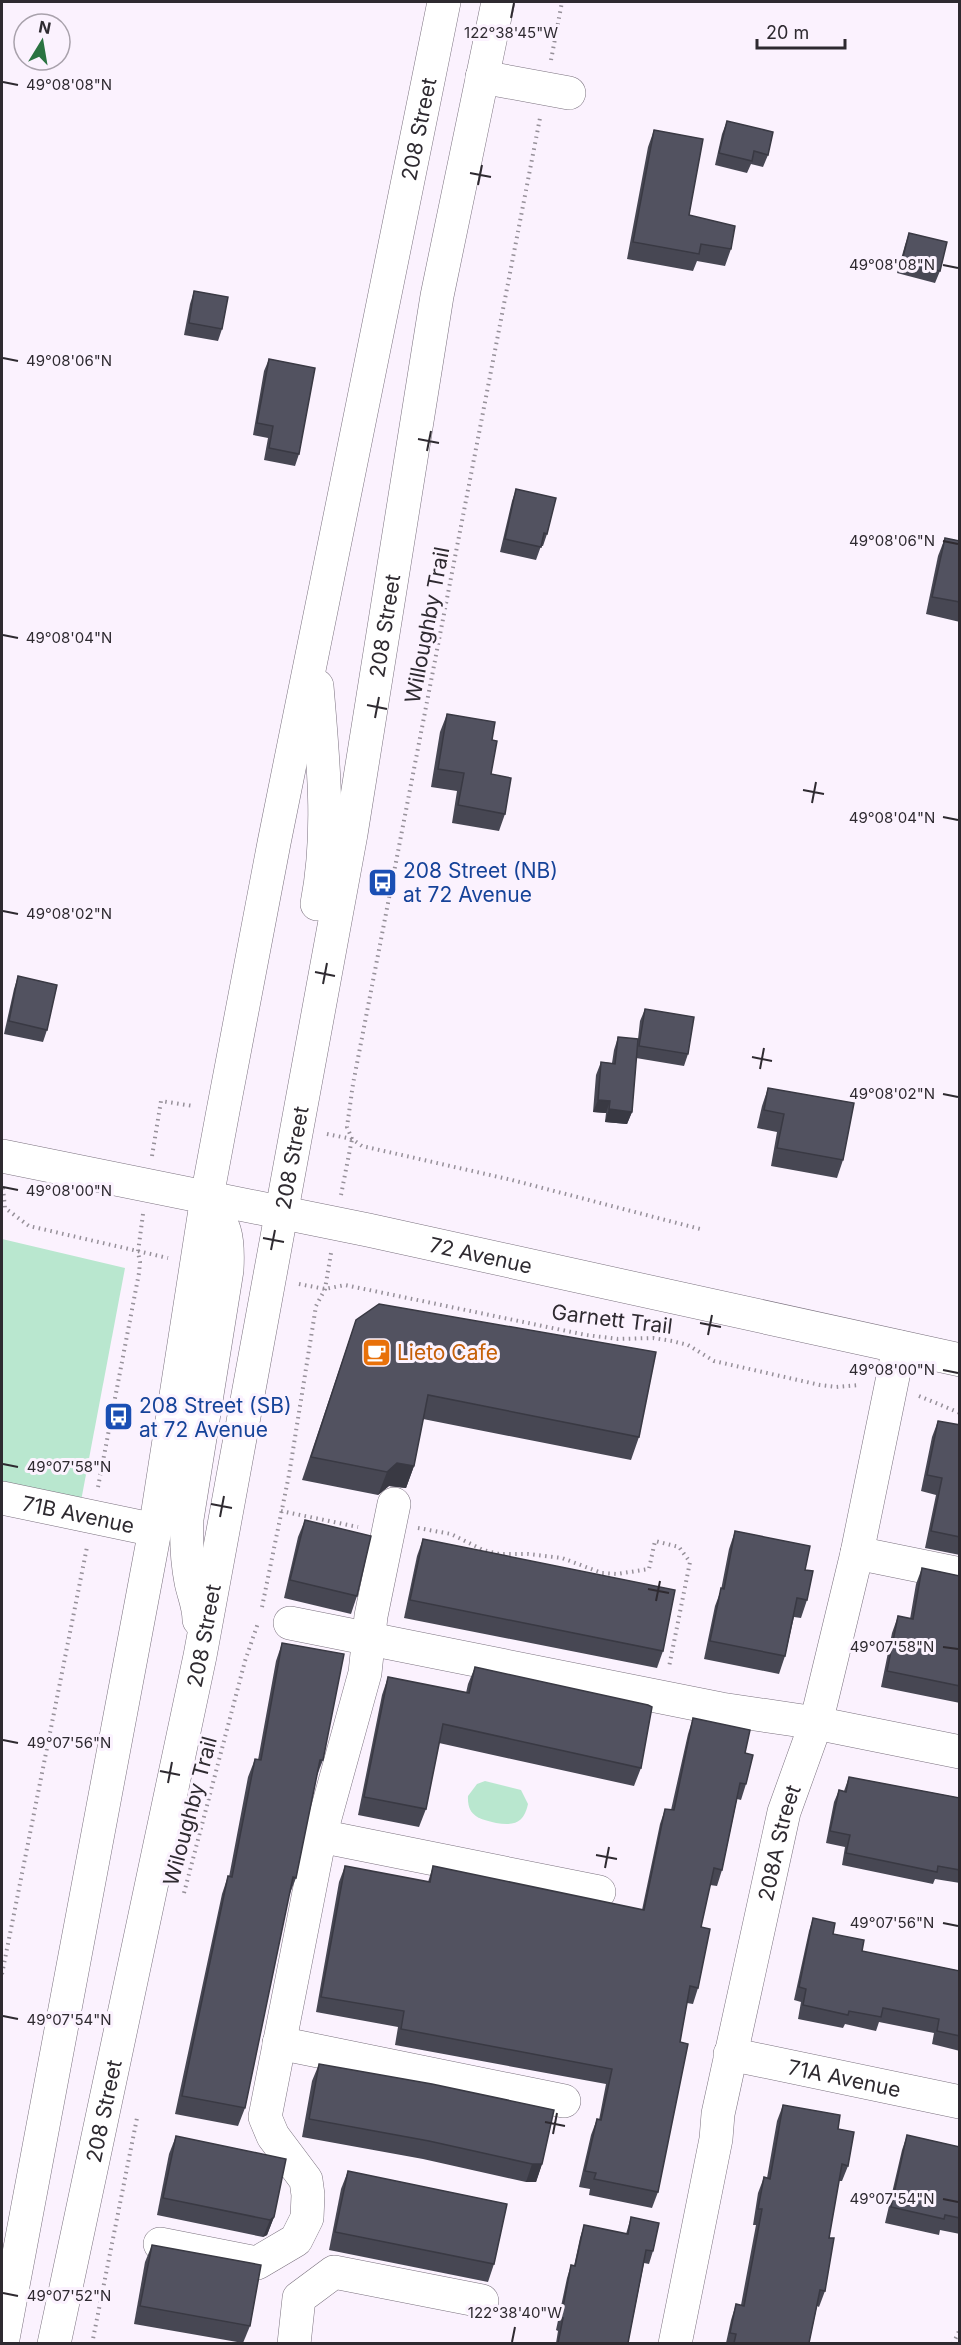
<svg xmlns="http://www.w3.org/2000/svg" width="961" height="2345" viewBox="0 0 961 2345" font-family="Inter,sans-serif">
  <rect width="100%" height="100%" fill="#fbf2fe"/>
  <g fill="#b9e7cf">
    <path d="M2 1239 125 1268 81 1501 2 1485Z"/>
    <path d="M485 1781 521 1790 528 1804C524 1823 514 1826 496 1823 479 1819 467 1816 468 1796L477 1784Z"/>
  </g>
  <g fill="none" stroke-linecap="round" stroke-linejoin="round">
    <defs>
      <g id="minor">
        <path d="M482 77 569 93"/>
        <path id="s1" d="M2 1498 155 1530"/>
        <path d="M857 1553 960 1574"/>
        <path d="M290 1623 721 1709 816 1723 960 1752"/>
        <path d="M320 1836 599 1892"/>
        <path d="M279 2043 564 2101"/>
        <path id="s2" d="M730 2054 960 2102"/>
        <path d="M160 2244 257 2263 296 2240 307 2218 308 2195 306 2180 273 2136 265 2117 320 1836 365 1673 371 1616 394 1504"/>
        <path d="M294 2344 299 2298 334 2272 482 2301"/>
        <path id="s3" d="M675 2344 716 2139 718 2114 784 1812 816 1723 857 1553 899 1347"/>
      </g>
      <g id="major">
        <path d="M317 686C323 759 331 832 317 904"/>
        <path id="s4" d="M2 1156 368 1230 960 1360"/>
        <path d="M199 1620C199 1606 194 1596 191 1582 187 1561 186 1540 187 1519L227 1270C229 1234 225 1227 207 1197"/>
        <path id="s5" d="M2 2344 155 1530 207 1197 223 1111 274 843 444 2"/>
        <path id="s6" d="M54 2344 200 1656 351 834 437 296 498 2"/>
      </g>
    </defs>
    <use href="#minor" stroke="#7a717e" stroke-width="34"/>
    <use href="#major" stroke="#7a717e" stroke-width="34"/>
    <g stroke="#969099" stroke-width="4" stroke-dasharray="1.5 4.5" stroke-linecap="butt">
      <path d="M551 60 562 2"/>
      <path d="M327 1134 352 1139 362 1146 512 1180 700 1229"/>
      <path d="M352 1139 347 1127 353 1084 540 118"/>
      <path d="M152 1156 161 1101 193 1106"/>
      <path d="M3 1188 5 1208 29 1226 168 1258"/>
      <path d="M341 1195 352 1139"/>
      <path d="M299 1284 325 1289 345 1285 586 1335 618 1339 653 1338 672 1341 688 1345 714 1361 820 1385 836 1387 859 1385"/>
      <path d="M919 1396 960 1413"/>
      <path d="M98 1487 139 1273 140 1262 138 1252 143 1214"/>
      <path d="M281 1511 358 1527"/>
      <path d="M418 1528 451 1534 483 1550 499 1554H528L562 1558 602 1573 617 1574 649 1569 655 1541 679 1547 690 1562 669 1667"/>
      <path d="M262 1607 289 1475 316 1306 325 1289 331 1253"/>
      <path d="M184 1893 245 1661 258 1623"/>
      <path d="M2 1974 87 1547"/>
      <path d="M92 2344 137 2118"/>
      <path d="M953 2344 960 2329"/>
    </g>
    <use href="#minor" stroke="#fff" stroke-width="33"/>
    <use href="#major" stroke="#fff" stroke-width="33"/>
  </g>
  <g fill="#474753">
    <path d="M727 121 768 155 763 167 751 164 747 173 715 165 722 134Z"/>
    <path d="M654 130 689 215 731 249 725 266 697 261 693 271 627 259 648 147Z"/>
    <path d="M909 233 940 271 935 283 897 273 905 245Z"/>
    <path d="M194 291 222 329 218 341 184 335 190 304Z"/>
    <path d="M269 359 299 454 295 466 264 460 268 438 253 435 264 371Z"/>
    <path d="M516 489 547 534 543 546H541L536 560 500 552 512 501Z"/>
    <path d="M945 538 960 541V622L926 614 938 556Z"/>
    <path d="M447 714 492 740 491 774 505 814 499 831 452 823 457 791 431 787 440 732Z"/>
    <path d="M18 976 47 1030 43 1042 4 1034 14 989Z"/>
    <path d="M645 1009 688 1054 684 1066 636 1058 632 1112 627 1124 605 1122 606 1113 593 1112 596 1075 601 1062 612 1063 614 1050 618 1037 638 1039 640 1021Z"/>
    <path d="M768 1088 843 1160 837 1178 771 1166 777 1132 757 1128 762 1106Z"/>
    <path d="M356 1320 639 1437 631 1460 423 1419 414 1466 406 1488 389 1486 378 1495 302 1480Z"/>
    <path d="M938 1421 960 1425V1555L925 1548 936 1495 921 1491 932 1437Z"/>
    <path d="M305 1520 357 1596 351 1614 284 1598 298 1537Z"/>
    <path d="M735 1531 805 1570 807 1600 801 1618 794 1617 785 1656 779 1674 704 1659 715 1606 721 1590 729 1549Z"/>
    <path d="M423 1539 663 1651 657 1668 404 1618 417 1556Z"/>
    <path d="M922 1568 960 1576V1703L881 1687 892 1633 898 1616 910 1619 916 1584Z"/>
    <path d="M282 1643 323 1760 316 1778 296 1878 289 1896 245 2108 238 2126 175 2114 222 1894 228 1876 229 1877 248 1777 255 1759 258 1760 276 1661Z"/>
    <path d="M475 1667 641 1768 634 1786 439 1743 426 1809 419 1827 358 1815 382 1695 388 1677 466 1693 468 1684Z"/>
    <path d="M693 1718 745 1753 746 1784 741 1800 737 1799 722 1870 717 1886 710 1885 701 1927 698 1988 693 2004 687 2003 680 2042 658 2192 652 2208 589 2195 590 2189 579 2187 591 2135 597 2119 599 2120 606 2084 395 2045 398 2027 316 2012 339 1882 345 1866 428 1882 433 1866 642 1910 660 1824 665 1809 671 1810 688 1734Z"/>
    <path d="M849 1777 960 1798V1883L935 1879 933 1884 842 1865 845 1847 826 1843 834 1802 839 1790 844 1791Z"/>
    <path d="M813 1918 833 1934 862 1951 960 1971V2051L932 2044 934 2033 879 2022 876 2031 845 2024 843 2028 798 2019 801 2002 794 2000 809 1931Z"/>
    <path d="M319 2064 542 2164 536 2182H526L423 2159 302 2137 312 2081Z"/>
    <path d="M783 2105 838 2129 848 2166 842 2181H839L829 2238 825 2291 819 2307 817 2306 809 2343H726L731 2320 736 2304 741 2305 756 2225H753L758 2193 764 2177 767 2178 777 2121Z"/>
    <path d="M907 2135 960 2147V2234L940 2230 939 2235 885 2223 902 2150Z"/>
    <path d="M176 2136 274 2217 267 2235 263 2237 157 2215 169 2154Z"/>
    <path d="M348 2171 494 2264 488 2282 329 2250 341 2189Z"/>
    <path d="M631 2217 653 2251 649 2264 644 2263 628 2343H556L558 2331 556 2330 567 2278 571 2265 574 2266 580 2238 584 2225 626 2234Z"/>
    <path d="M152 2245 250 2326 243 2343 134 2324 145 2262Z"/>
  </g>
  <g fill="#393943">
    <path d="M598 1100 610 1101 606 1113 593 1112Z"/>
    <path d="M609 1109 632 1112 627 1124 605 1122Z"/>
    <path d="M397 1463 414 1466 406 1488 389 1486 378 1495 387 1472Z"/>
    <path d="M532 2164H542L536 2182H526Z"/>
    <path d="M274 2217 267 2235 263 2237 270 2220Z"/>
  </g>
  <g fill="#525260" stroke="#393943" stroke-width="1.5">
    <path d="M727 121 773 132 768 155 754 151 752 161 719 153Z"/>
    <path d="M654 130 703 139 689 215 735 226 731 249 701 244 699 254 633 242Z"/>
    <path d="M909 233 947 242 940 271 902 261Z"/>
    <path d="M194 291 228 297 222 329 189 323Z"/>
    <path d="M269 359 315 368 299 454 269 448 273 426 257 423Z"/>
    <path d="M516 489 556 498 547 534 544 533 541 547 505 539Z"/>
    <path d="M945 538 960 541V602L932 597Z"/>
    <path d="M447 714 495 722 492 740 497 741 491 774 511 778 505 814 458 805 464 773 438 769Z"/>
    <path d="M18 976 57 985 47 1030 9 1021Z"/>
    <path d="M645 1009 694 1017 688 1054 639 1046Z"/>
    <path d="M618 1037 638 1039 632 1112 609 1109 610 1101 598 1100 601 1062 615 1064Z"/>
    <path d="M768 1088 854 1103 843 1160 777 1148 784 1114 764 1110Z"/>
    <path d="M379 1304 656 1352 639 1437 428 1395 414 1466 397 1463 387 1472 311 1457 356 1320Z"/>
    <path d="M938 1421 960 1425V1537L931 1531 942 1478 927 1475Z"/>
    <path d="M305 1520 371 1536 357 1596 290 1580Z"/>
    <path d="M735 1531 810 1546 805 1570 813 1571 807 1600 797 1598 785 1656 710 1641 721 1588 724 1589Z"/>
    <path d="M423 1539 675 1590 663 1651 410 1600Z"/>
    <path d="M922 1568 960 1576V1686L887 1671 898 1616 913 1619Z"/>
    <path d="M282 1643 344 1654 323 1760H320L296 1878 293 1877 245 2108 182 2096 228 1876 232 1877 255 1759 261 1760Z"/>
    <path d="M475 1667 648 1705 652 1707 641 1768 443 1724 426 1809 364 1797 388 1677 469 1693Z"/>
    <path d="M693 1718 750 1730 745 1753 753 1755 746 1784 740 1783 722 1870 714 1868 701 1927 710 1929 698 1988 690 1986 680 2042 688 2044 658 2192 594 2179 596 2173 585 2171 597 2119 601 2120 612 2069 401 2029 404 2011 321 1997 345 1866 430 1882 433 1866 644 1910 665 1809 674 1810Z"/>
    <path d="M849 1777 960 1798V1870L938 1866 937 1872 846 1853 850 1835 830 1831 839 1790 846 1792Z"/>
    <path d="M813 1918 835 1923 833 1934 864 1940 862 1951 960 1971V2036L937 2031 939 2019 883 2008 881 2017 849 2011 848 2015 803 2005 806 1989 799 1987Z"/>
    <path d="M319 2064 432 2084 554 2110 542 2164H532L429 2141 309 2119Z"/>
    <path d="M783 2105 840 2115 838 2129 854 2132 848 2166 842 2164 829 2238H834L825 2291 820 2290 809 2343H734L736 2334 730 2333 736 2304 744 2306 762 2209H758L764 2177 770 2179Z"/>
    <path d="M907 2135 960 2147V2218L945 2215 944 2219 891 2207Z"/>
    <path d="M176 2136 286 2159 274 2217 270 2220 163 2198Z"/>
    <path d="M348 2171 507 2204 494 2264 335 2232Z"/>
    <path d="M631 2217 659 2223 653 2251 646 2250 628 2343H558L563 2318H561L571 2265 575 2266 584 2225 628 2234Z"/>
    <path d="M152 2245 261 2265 250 2326 140 2306Z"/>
  </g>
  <path fill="none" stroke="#2e2a30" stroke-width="2" d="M511 18 514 3M3 82 18 85M470 173 491 177M478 185 482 165M943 265 958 268M3 358 18 361M418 439 439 443M427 451 431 431M943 541 958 544M3 635 18 638M367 705 387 709M375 718 379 697M803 790 824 794M812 803 816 782M943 817 958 820M3 911 18 914M315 972 335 976M323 984 327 963M752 1057 772 1061M760 1069 764 1048M943 1094 958 1097M3 1187 18 1190M263 1238 284 1242M271 1250 275 1230M700 1323 721 1327M708 1335 712 1315M943 1370 958 1373M3 1464 18 1467M211 1504 232 1508M220 1517 224 1496M648 1589 669 1593M656 1601 660 1581M943 1647 958 1649M3 1740 18 1743M160 1771 180 1775M168 1783 172 1762M596 1855 617 1859M605 1868 609 1847M943 1923 958 1926M3 2016 18 2019M545 2122 565 2126M553 2134 557 2113M943 2199 958 2202M3 2293 18 2296M512 2342 515 2327"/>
  <defs>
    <symbol id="bus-square" viewBox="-11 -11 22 22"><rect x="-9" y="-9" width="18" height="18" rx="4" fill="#1a4fb4" stroke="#fbf2fe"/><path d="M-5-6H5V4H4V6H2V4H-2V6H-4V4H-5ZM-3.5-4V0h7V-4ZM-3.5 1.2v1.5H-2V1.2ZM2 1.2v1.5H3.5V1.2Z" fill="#fff"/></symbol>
    <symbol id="cafe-square" viewBox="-11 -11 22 22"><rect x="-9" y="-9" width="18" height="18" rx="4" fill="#e8710a" stroke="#fbf2fe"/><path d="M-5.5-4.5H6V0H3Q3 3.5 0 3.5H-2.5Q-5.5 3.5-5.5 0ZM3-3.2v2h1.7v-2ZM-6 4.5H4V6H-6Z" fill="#fff"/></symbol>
  </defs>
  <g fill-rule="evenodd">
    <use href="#bus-square" x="366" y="866" width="33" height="33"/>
    <use href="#cafe-square" x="360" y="1336" width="33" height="33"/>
    <use href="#bus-square" x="102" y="1400" width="33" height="33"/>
  </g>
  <g text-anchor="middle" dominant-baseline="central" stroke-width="6" stroke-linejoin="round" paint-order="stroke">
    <g font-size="21" fill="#2e2a30" stroke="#fbf2fe">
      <text stroke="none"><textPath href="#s5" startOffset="2254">208 Street</textPath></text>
      <text stroke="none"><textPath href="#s6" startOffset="1750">208 Street</textPath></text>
      <text transform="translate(427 625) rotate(-79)">Willoughby Trail</text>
      <text stroke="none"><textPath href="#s6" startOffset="1210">208 Street</textPath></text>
      <text stroke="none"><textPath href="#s4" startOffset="489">72 Avenue</textPath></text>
      <text transform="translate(612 1319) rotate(7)">Garnett Trail</text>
      <text stroke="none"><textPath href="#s1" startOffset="78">71B Avenue</textPath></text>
      <text stroke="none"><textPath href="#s6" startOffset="724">208 Street</textPath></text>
      <text transform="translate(190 1811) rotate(-75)">Wiloughby Trail</text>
      <text stroke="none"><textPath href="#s3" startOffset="512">208A Street</textPath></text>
      <text stroke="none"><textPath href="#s2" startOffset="117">71A Avenue</textPath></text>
      <text stroke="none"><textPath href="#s6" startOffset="238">208 Street</textPath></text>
    </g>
    <g font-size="21" fill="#164399" stroke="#fbf2fe" text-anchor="start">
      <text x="403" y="870">208 Street (NB)<tspan x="403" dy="24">at 72 Avenue</tspan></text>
      <text x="139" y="1405">208 Street (SB)<tspan x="139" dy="24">at 72 Avenue</tspan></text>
    </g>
    <g font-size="21" fill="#c56008" stroke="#fbf2fe" text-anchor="start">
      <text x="397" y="1352">Lieto Cafe</text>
    </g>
  </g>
  <g font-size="15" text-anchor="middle" fill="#2e2a30" stroke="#fbf2fe" stroke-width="6" stroke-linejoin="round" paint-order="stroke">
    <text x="511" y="38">122°38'45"W</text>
    <text x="69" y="90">49°08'08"N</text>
    <text x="892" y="270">49°08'08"N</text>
    <text x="69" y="366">49°08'06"N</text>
    <text x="892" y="546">49°08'06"N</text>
    <text x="69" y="643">49°08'04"N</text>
    <text x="892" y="823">49°08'04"N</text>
    <text x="69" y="919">49°08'02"N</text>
    <text x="892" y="1099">49°08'02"N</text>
    <text x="69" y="1196">49°08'00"N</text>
    <text x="892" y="1375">49°08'00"N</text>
    <text x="69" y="1472">49°07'58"N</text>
    <text x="892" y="1652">49°07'58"N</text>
    <text x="69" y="1748">49°07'56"N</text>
    <text x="892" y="1928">49°07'56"N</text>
    <text x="69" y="2025">49°07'54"N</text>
    <text x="892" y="2204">49°07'54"N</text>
    <text x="69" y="2301">49°07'52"N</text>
    <text x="515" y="2318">122°38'40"W</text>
  </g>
  <rect width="961" height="2345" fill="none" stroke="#2e2a30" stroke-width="6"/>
  <g transform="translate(42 42) rotate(11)"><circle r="28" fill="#fbf2fe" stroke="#a9a2ac" stroke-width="1.5"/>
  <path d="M0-4.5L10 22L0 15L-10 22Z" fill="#2a7341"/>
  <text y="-9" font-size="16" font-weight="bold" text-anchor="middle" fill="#2e2a30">N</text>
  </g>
  <path d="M757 39v9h88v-9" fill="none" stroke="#2e2a30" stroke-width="3"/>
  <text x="766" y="39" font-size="18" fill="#2e2a30" stroke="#fbf2fe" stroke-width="4.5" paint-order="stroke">20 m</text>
</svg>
